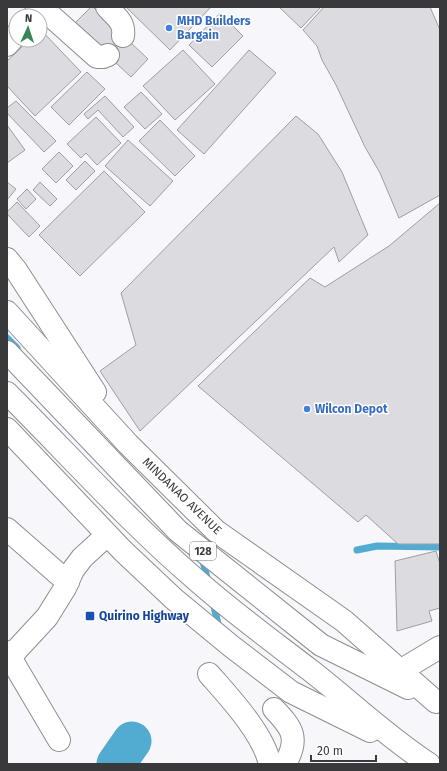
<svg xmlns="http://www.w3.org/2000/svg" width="447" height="771" viewBox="0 0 447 771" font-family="'Fira Sans',sans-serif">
  <rect width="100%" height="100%" fill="#f6f6fb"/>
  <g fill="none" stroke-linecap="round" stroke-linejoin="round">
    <g stroke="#52acd1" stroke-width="7">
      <path d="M7 338 17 348"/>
      <path d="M357 550 377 546 440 547"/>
      <path d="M202 557 208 582"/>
      <path d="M213 602 218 624"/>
    </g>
    <path stroke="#52acd1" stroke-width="39" d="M116 764 132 741"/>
  </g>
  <g fill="#dbdbe0" stroke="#9e9fa3">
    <path d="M91 7H93L148 59 131 77 74 24Z"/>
    <path d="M126 7H211L170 50Z"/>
    <path d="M279 7H321L301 28Z"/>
    <path d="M324 7H430L440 30V195L399 218 380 173 365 147 336 85 322 60 317 46 303 30Z"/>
    <path d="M220 13 243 36 212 67 189 45Z"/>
    <path d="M40 29 81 72 35 116 7 86V61L29 40H40Z"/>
    <path d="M183 50 215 84 175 120 143 86Z"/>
    <path d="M249 50 276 73 204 154 177 130Z"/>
    <path d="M87 72 105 89 69 125 51 107Z"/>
    <path d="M141 92 162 114 145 129 124 107Z"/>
    <path d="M105 96 134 127 123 137 98 110 88 119 84 114Z"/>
    <path d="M16 101 56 141 44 152 7 113V108Z"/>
    <path d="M296 116 318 134 342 172 368 235 339 262 334 247 140 431 100 371 136 345 121 293Z"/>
    <path d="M96 117 121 143 97 165 86 153 81 158 67 144Z"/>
    <path d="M160 120 195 156 175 176 139 141Z"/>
    <path d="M7 125 25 150 7 163Z"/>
    <path d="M128 140 173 181 150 206 105 166Z"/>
    <path d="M59 152 73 166 56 183 42 169Z"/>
    <path d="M85 161 95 171 76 190 66 180Z"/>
    <path d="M104 171 145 212 80 276 39 235Z"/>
    <path d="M7 182 16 189 7 200Z"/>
    <path d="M40 182 57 199 50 206 33 190Z"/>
    <path d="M27 189 36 199 26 209 17 199Z"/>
    <path d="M17 202 40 226 29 237 7 214V212Z"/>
    <path d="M440 203V544H398L366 515 358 522 198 386 310 278 325 287 389 246Z"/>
    <path d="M436 551 440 564V608L429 611 432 621 397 631 395 561Z"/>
  </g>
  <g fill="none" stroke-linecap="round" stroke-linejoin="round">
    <defs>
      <g id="minor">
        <path d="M107 7C116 17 125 22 123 36"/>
        <path d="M42 8 97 57H103L108 55"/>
        <path d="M7 529 56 572 68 582"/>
        <path d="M7 652 59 740"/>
        <path d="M10 657 47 617 65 588 73 570 82 558 107 535"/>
        <path d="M400 671 440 647"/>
        <path d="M209 674C230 698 263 733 270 764"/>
        <path d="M274 709C292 728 300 738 285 764"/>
      </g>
      <g id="major">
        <path d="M34 16 43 7"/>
        <path d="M7 45 16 35"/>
        <path d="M7 259 16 270 95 392"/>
        <path d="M7 312 128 444 216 531 344 621 436 702"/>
        <path d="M7 352 178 531 321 645 408 688"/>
        <path d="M7 393C68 454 129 522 194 578 231 611 271 640 310 670 350 701 386 736 429 764"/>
        <path d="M7 429 123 551 174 599 231 646 291 692 370 731"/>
      </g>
    </defs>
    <use href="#minor" stroke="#8d8d92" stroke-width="24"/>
    <use href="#major" stroke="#8d8d92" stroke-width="24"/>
    <use href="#minor" stroke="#fff" stroke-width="22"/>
    <use href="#major" stroke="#fff" stroke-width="22"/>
  </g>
  <g fill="#3f7fe0" stroke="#fff" stroke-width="1.5">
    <circle cx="169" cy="28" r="4"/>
    <circle cx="307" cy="409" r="4"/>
  </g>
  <rect fill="#1a4fb4" stroke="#fff" stroke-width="1.5" x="85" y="611" width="10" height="10" rx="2"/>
  <g text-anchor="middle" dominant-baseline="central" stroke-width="3" stroke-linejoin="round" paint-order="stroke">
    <rect fill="#fff" stroke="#747476" stroke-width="1" x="190" y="542" width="26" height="18" rx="3"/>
    <g font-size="11" font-weight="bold" fill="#39393b">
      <text x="203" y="551">128</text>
    </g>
    <g font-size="12" font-weight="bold" fill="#366cbe" stroke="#fff" text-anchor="start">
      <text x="177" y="21">MHD Builders<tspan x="177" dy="14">Bargain</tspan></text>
      <text x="315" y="409">Wilcon Depot</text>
    </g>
    <g font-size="12" fill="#39393b" stroke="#fff">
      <text transform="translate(182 496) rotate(44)">MINDANAO AVENUE</text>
    </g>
    <g font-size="12" font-weight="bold" fill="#164399" stroke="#fff" text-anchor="start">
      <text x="99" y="616">Quirino Highway</text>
    </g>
  </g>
  <rect width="447" height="771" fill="none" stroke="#39393b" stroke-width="16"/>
  <g transform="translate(28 28) rotate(3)"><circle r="19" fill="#ffffff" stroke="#b0b0b1"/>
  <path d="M0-3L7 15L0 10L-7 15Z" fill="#368656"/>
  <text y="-6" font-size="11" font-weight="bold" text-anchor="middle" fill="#39393b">N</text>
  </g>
  <path d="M311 755v6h65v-6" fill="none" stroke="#39393b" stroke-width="2"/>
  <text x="317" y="755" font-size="12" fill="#39393b" stroke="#ffffff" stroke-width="3" paint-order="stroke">20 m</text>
</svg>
